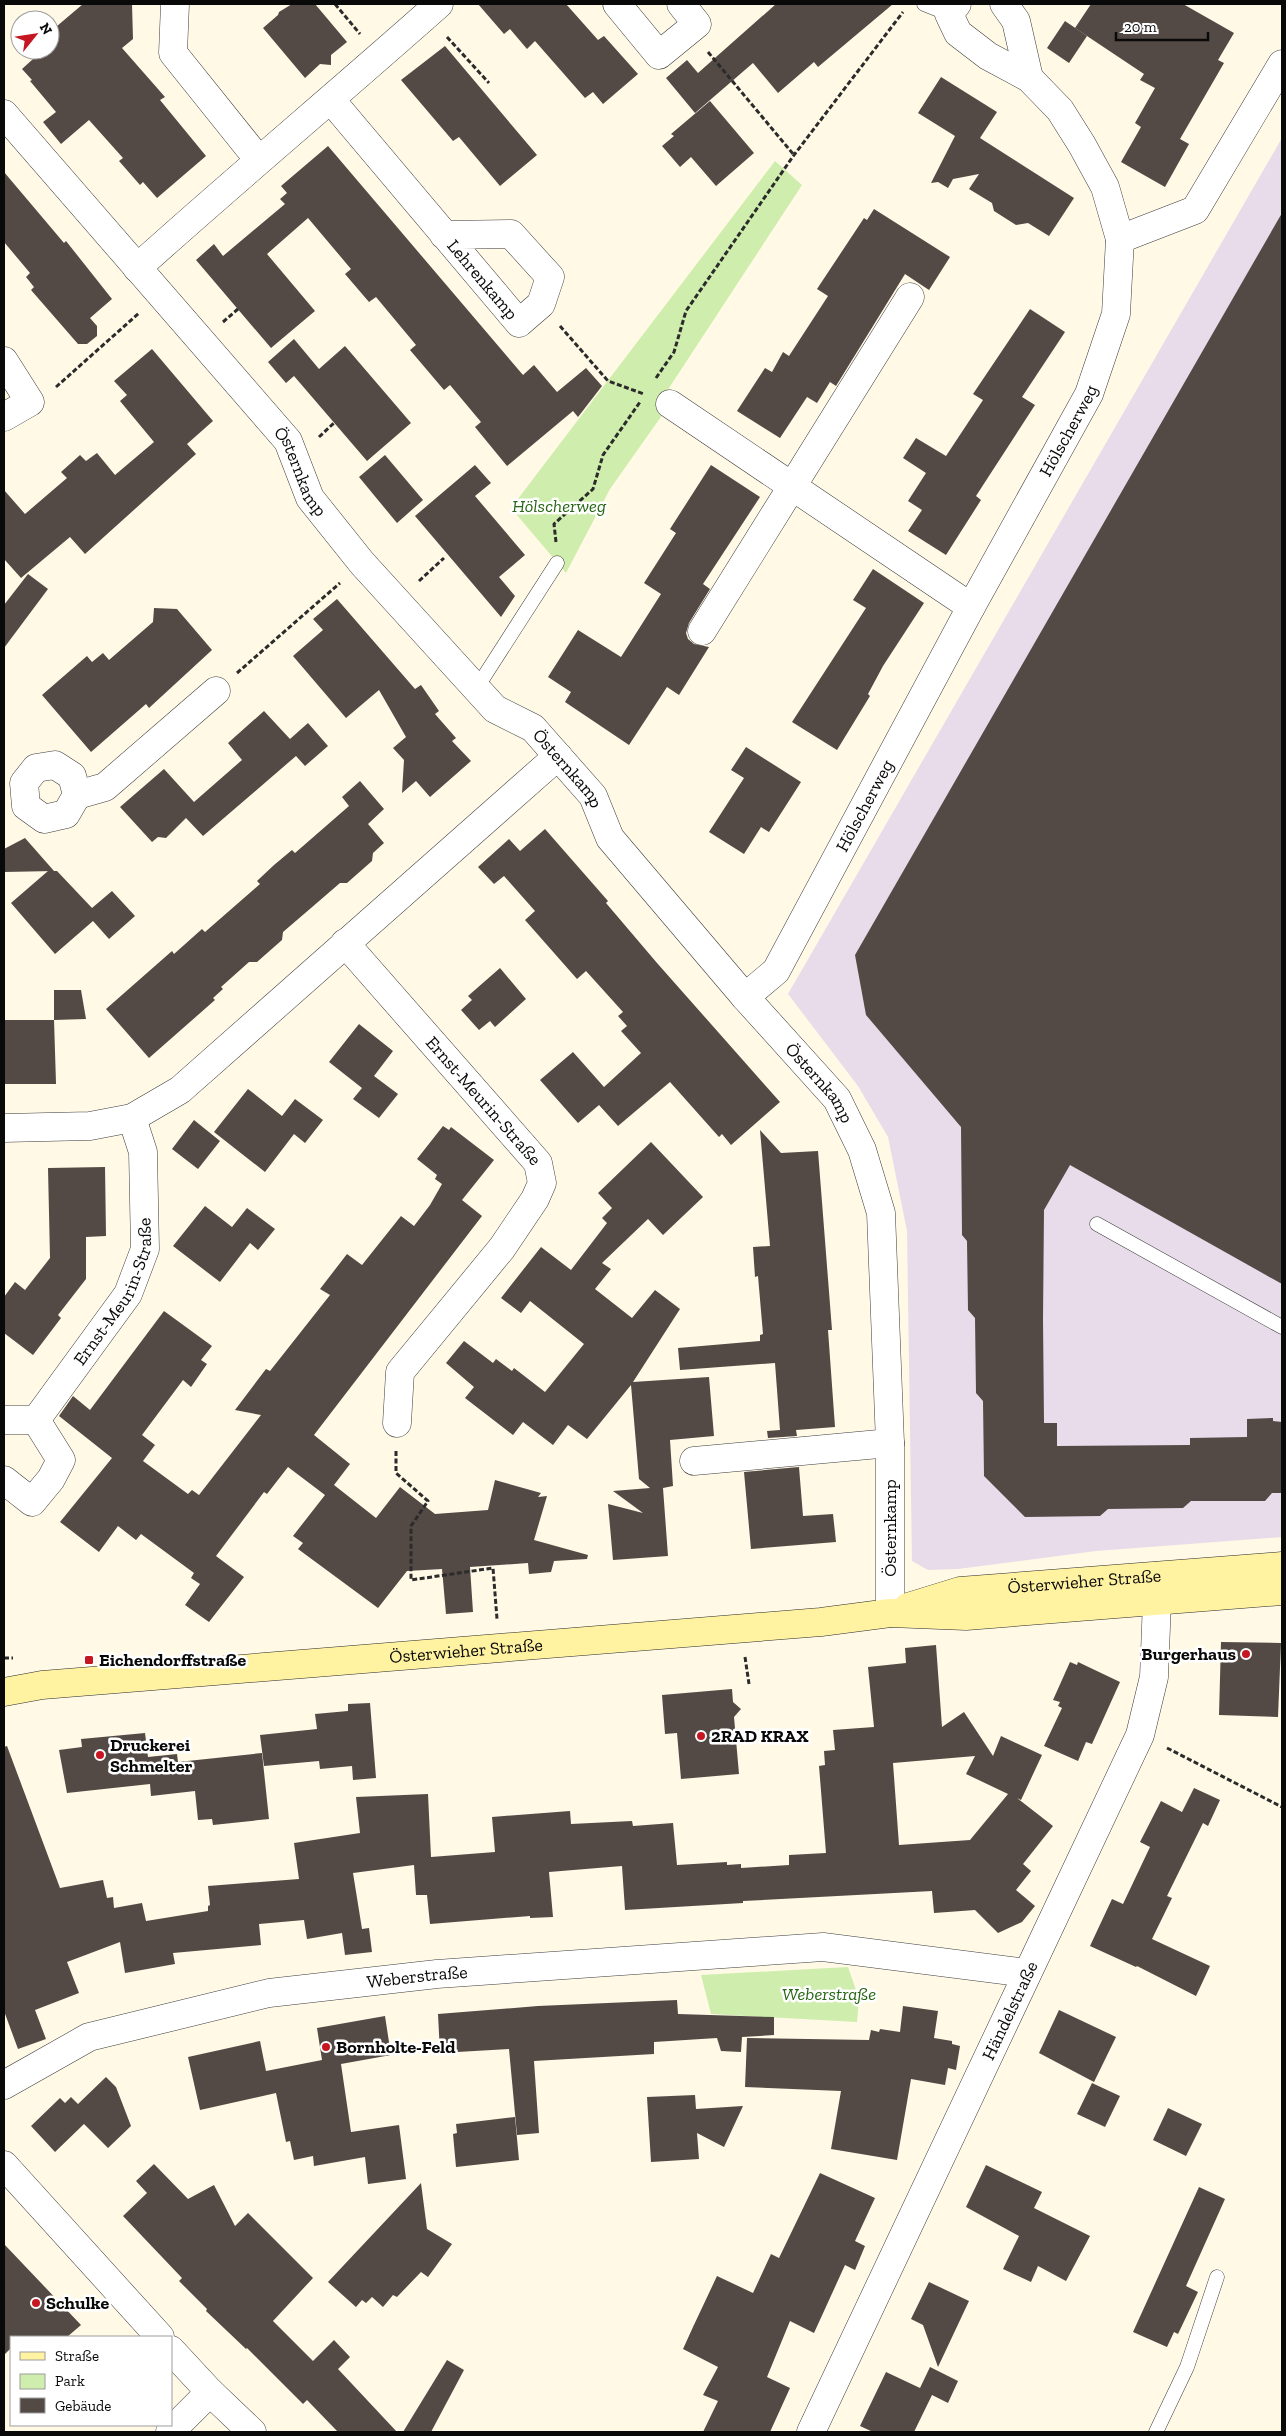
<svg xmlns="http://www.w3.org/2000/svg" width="1286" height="2436" viewBox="0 0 1286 2436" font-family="'Zilla Slab',serif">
  <rect width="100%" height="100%" fill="#fff9e6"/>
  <path fill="#e8dcea" d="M1282 138V1537L1096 1551 958 1569 928 1570 912 1561 907 1231 888 1137 858 1086 788 994Z"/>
  <g fill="#cfedac">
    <path d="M775 161 802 185 667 391 670 404 610 489 566 573 511 508Z"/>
    <path d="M848 1967 859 1999 857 2022 711 2014 701 1975Z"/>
  </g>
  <g fill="#534a45" fill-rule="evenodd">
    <path d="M83 4H132L133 39 122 48 165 97 160 100 206 156 157 198 143 182 140 185 119 161 123 158 89 120 61 144 43 122 56 112 30 81 32 80 22 69 43 50H50V32Z"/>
    <path d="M292 4H315L347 42 331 55V65L320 64 305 78 263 28 278 15 279 12Z"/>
    <path d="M478 4H566L598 40 604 36 638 74 603 104 593 92 585 98 535 41 527 49 510 29 504 34Z"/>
    <path d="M776 4H893L818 67 814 62 778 93 753 63 695 113 666 78 687 60 698 73Z"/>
    <path d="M1091 4H1183L1234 33 1218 60 1224 63 1180 139 1189 144 1165 187 1121 162 1141 127 1135 123 1155 88 1140 80 1144 74 1075 28Z"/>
    <path d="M1065 21 1087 36 1069 63 1047 48Z"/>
    <path d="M445 46 537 155 500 186 459 137 453 141 401 80Z"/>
    <path d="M941 77 997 112 980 138 1074 198 1049 236 1028 223 1016 225 994 211 992 203 969 189 979 174 953 179 948 188 938 182 931 183 955 136 918 113Z"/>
    <path d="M710 101 754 153 716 186 691 157 680 167 662 146 674 136 671 134Z"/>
    <path d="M328 146 523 375 534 365 557 392 586 368 602 386 578 417 573 411 507 466 475 427 481 422 450 385 444 390 410 350 416 345 376 297 369 302 345 274 351 269 308 218 267 254 315 311 271 348 196 260 214 244 223 256 285 204 280 199 287 193 281 186Z"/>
    <path d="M4 172 64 243 66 241 112 299 90 318 97 326V336L87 344H78L31 290 34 287 26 277 30 273 4 242Z"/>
    <path d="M874 209 950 257 929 290 905 274 836 386 830 382 817 403 807 397 780 438 737 411 765 368 772 372 783 352 789 356 828 296 817 289 864 218 867 220Z"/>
    <path d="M1282 213V1284L1070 1165 1044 1210 1043 1319 1044 1423H1057V1446L1190 1445V1438L1247 1437V1419L1273 1418V1421L1282 1422V1493H1272L1265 1501H1191L1183 1508 1108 1509 1100 1516 1025 1517 984 1476 983 1401 976 1393 975 1318 968 1310 967 1241 962 1235 961 1127 866 1015 855 955Z"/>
    <path d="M1030 309 1065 332 1022 397 1035 405 976 496 981 500 946 555 908 531 922 510 908 501 926 473 903 458 916 438 946 456 983 400 973 394Z"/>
    <path d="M294 339 319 369 345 346 411 423 367 461 294 376 286 383 268 362Z"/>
    <path d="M152 349 213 421 187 444 196 454 85 554 70 537 21 578 4 559V490L25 514 67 478 61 472 80 455 86 461 97 453 115 475 154 442 120 401 127 395 114 381Z"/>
    <path d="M385 455 423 500 397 523 359 477Z"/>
    <path d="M475 465 491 483 475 496 525 555 499 577 515 596 501 617 415 516Z"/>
    <path d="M711 465 760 497 703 584 710 589 689 623 686 633 688 639 694 644 709 647 679 695 667 687 629 745 565 702 571 692 548 677 578 630 621 657 661 594 644 583 676 533 670 529Z"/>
    <path d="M873 569 924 603 883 666 868 694 870 696 837 750 792 722 866 608 853 600Z"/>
    <path d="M28 574 48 589 4 648V605Z"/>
    <path d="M337 599 415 689 421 685 439 711 435 714 456 738 452 741 471 761 430 797 416 781 402 793 404 760 393 748 406 737 379 690 346 718 293 656 323 630 313 619Z"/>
    <path d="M154 608 177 609 212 650 149 708 146 704 91 752 42 695 87 656 92 662 103 653 109 660 153 622Z"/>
    <path d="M264 711 290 739 308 723 328 746 305 766 296 756 203 836 186 818 166 838 158 837 152 842 120 807 164 769 194 802 242 760 228 743Z"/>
    <path d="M746 747 801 782 769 832 761 827 744 854 709 832 744 778 731 770Z"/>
    <path d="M360 781 384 809 368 824 384 843 373 853 372 861 347 883H340L311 908 283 932 282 940 257 962H249L221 987 223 989 213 998 215 1000 149 1058 106 1009 172 951 174 954 202 929 205 932 260 884 257 881 274 865 292 850 295 853 349 806 342 797Z"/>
    <path d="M545 829 608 901 606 903 657 963 780 1102 731 1145 722 1134 719 1137 670 1082 618 1126 599 1105 578 1123 540 1080 573 1052 604 1087 641 1053 621 1031 627 1026 618 1016 623 1012 586 971 577 979 525 920 535 911 504 876 494 884 478 867 509 839 520 851Z"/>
    <path d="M25 838 54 871 4 872V849Z"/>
    <path d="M48 871H57L92 908 112 891 135 916 109 939 93 921 55 954 11 903Z"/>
    <path d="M500 968 526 999 495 1027 490 1021 479 1030 461 1010 472 1000 468 996Z"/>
    <path d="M54 990H81L86 1019 54 1020Z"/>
    <path d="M4 1020H54L56 1084H4Z"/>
    <path d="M359 1024 393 1051 374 1076 398 1094 379 1118 353 1099 362 1088 329 1062Z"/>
    <path d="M248 1089 282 1116 295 1099 323 1120 305 1143 294 1134 265 1172 214 1132Z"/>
    <path d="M194 1120 220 1141 198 1169 172 1149Z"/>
    <path d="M443 1126 449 1130 451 1127 494 1160 462 1200 482 1216 314 1435 350 1464 334 1485 376 1518 400 1487 435 1514 488 1510 495 1480 541 1493 538 1497 547 1496 534 1540 588 1555 587 1559 554 1561 551 1572 529 1574 528 1563 470 1567 473 1612 446 1614 442 1569 407 1571 378 1608 298 1549 303 1543 293 1536 325 1495 288 1467 267 1494 264 1492 216 1556 244 1577 209 1622 185 1605 200 1584 191 1578 194 1573 141 1534 136 1540 118 1526 99 1552 60 1522 112 1458 59 1416 73 1396 90 1410 164 1311 212 1346 201 1360 207 1364 191 1387 183 1380 142 1435 155 1445 143 1461 188 1494 192 1490 199 1495 261 1415 235 1410 266 1369 270 1371 330 1295 320 1289 347 1254 362 1265 401 1216 414 1226 430 1205 442 1184 435 1179 437 1175 417 1159Z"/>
    <path d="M760 1130 781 1153 818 1151 832 1330H828L835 1427 796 1430 797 1436 768 1438 767 1431 780 1430 775 1363 680 1370 678 1348 760 1341V1335L763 1334 758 1276 755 1277 753 1247 770 1246Z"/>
    <path d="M651 1142 703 1197 663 1235 648 1219 602 1263 611 1269 595 1289 632 1318 655 1290 680 1309 633 1382 709 1377 714 1436 670 1440 673 1486 663 1488 668 1556 613 1560 608 1504 643 1513 613 1491 650 1488 639 1479 631 1385 587 1439 568 1425 553 1445 523 1422 513 1435 465 1398 474 1387 446 1363 464 1341 493 1363 496 1359 512 1371 514 1368 545 1392 584 1344 530 1301 521 1313 501 1298 541 1247 571 1270 607 1223 602 1218 612 1208 598 1193Z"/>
    <path d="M105 1167 106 1236 86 1237V1279L58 1315 61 1318 33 1355 4 1333V1297L15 1282 25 1290 50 1258 48 1168Z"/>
    <path d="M205 1206 232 1227 247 1208 275 1229 258 1250 250 1243 220 1282 173 1246Z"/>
    <path d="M799 1467 803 1516 833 1514 836 1542 751 1549 744 1472Z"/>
    <path d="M1221 1642 1281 1643 1278 1717 1219 1715Z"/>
    <path d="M936 1645 942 1727 964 1712 993 1756 1001 1736 1042 1755 1021 1800 1017 1798 1053 1826 1023 1864 1031 1871 1016 1890 1035 1906 1022 1922 998 1933 975 1910 934 1913 932 1891 743 1901V1903L625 1910 622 1866 549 1872 553 1917 530 1918V1916L430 1924 427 1895H416L414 1865 353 1873 362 1929 369 1928 372 1952 345 1955 342 1933 307 1939 304 1920 259 1924 261 1945 173 1953 175 1964 125 1973 120 1942 67 1962 79 1993 35 2010 46 2039 18 2049 4 2011V1747L7 1746 60 1888 103 1880 107 1898 113 1897 114 1908 142 1903 146 1921 208 1911V1906L210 1905 208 1886 299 1879 294 1843 360 1833 356 1797 428 1794 431 1857 495 1852 492 1817 570 1811 571 1824 632 1821 633 1826 673 1823 677 1865 727 1862V1865L741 1864V1868L789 1865V1855L826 1853 819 1766 825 1765 824 1751 835 1750 833 1730 874 1727 868 1667 906 1663 905 1648ZM975 1756 966 1774 1008 1794 970 1840 899 1845 893 1763Z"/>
    <path d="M1070 1662 1077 1665 1078 1662 1120 1682 1092 1744 1086 1742 1078 1761 1044 1746 1062 1708 1058 1706 1060 1702 1053 1700Z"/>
    <path d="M732 1689 733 1702 741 1709 734 1717 739 1774 681 1779 677 1733 665 1734 662 1695Z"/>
    <path d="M370 1703 376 1778 353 1780 352 1766 320 1769 319 1761 264 1766 260 1735 317 1729 315 1714 348 1711V1704Z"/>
    <path d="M145 1733 148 1757 177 1754 178 1762 262 1753 269 1819 213 1825 212 1819 198 1820 195 1791 151 1796 150 1784 67 1793 59 1750 82 1747 81 1739Z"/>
    <path d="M1194 1788 1220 1800 1208 1826 1203 1823 1167 1896 1172 1898 1152 1939 1210 1966 1196 1996 1137 1966 1136 1967 1090 1946 1112 1899 1123 1904 1150 1847 1140 1842 1161 1801 1182 1812Z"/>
    <path d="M677 2000 678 2014 774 2017V2035L742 2037 741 2052 721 2051 717 2038 654 2042V2054L534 2061 539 2133 517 2135 509 2049 440 2053 438 2014 538 2006Z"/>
    <path d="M903 2006 938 2011 934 2038 952 2041V2044L960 2046 956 2070 948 2068 945 2085 911 2079 897 2160 831 2149 841 2091 745 2087 747 2038 869 2040 871 2030 879 2032 880 2029 900 2032Z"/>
    <path d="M1059 2010 1116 2037 1094 2082 1039 2053Z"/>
    <path d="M385 2016 391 2055 341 2064 351 2132 399 2125 406 2179 368 2184 365 2157 314 2166 313 2156 294 2160 290 2141 286 2142 276 2093 200 2110 188 2057 260 2041 266 2071 322 2060 317 2028Z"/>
    <path d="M106 2077 116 2087 131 2126 108 2148 84 2124 55 2152 31 2126 60 2098 65 2103 71 2097 78 2104Z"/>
    <path d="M1092 2083 1120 2096 1105 2127 1077 2114Z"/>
    <path d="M695 2095 696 2109 743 2106 724 2147 697 2133 699 2159 651 2162 647 2097Z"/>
    <path d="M1168 2108 1202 2124 1186 2156 1153 2140Z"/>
    <path d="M515 2117 519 2160 456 2167 453 2134 457 2133 456 2124Z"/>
    <path d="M154 2164 188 2199 214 2185 235 2226 248 2213 313 2278 273 2321 313 2361 334 2340 350 2357 338 2369 397 2432H338L307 2400 303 2404 247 2348 246 2349 206 2311 207 2309 179 2281 182 2278 123 2216 147 2193 136 2181Z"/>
    <path d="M986 2165 1042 2192 1034 2208 1090 2236 1066 2281 1038 2266 1031 2282 1003 2269 1019 2236 966 2207Z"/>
    <path d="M820 2173 875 2198 855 2241 865 2246 855 2270 845 2265 814 2333 790 2321 767 2377 790 2388 770 2432H703L718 2401 703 2395 718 2367 683 2349 693 2327 717 2276 753 2293 771 2254 779 2258Z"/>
    <path d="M421 2183 427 2229 452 2244 428 2277 421 2272 397 2297 393 2295 383 2307 372 2297 366 2303 362 2300 356 2307 328 2282Z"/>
    <path d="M1199 2187 1225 2199 1186 2286 1198 2292 1178 2334 1174 2332 1167 2347 1133 2332Z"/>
    <path d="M4 2244 81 2325 67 2337H11V2348L4 2355Z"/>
    <path d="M929 2282 969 2301 938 2367 923 2325 911 2319Z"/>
    <path d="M447 2360 464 2370 431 2432H403Z"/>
    <path d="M930 2367 958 2381 948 2403 932 2395 914 2432H873L860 2426 886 2372 920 2388Z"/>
  </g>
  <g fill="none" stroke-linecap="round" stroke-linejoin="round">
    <defs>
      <g id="lane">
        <path d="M924 4 949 14"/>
        <path d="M476 689 557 563"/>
        <path d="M1097 1224 1282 1327"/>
        <path d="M1156 2432 1187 2367 1217 2277"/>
      </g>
      <g id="street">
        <path d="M175 4 173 53 258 159"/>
        <path d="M617 4 659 55 697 24 681 4"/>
        <path d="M1004 4 1016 21 1029 78"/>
        <path id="s1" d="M331 100 519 323 541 304 550 277 511 234 444 235"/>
        <path id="s2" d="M4 114 288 441 310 498 362 563 495 709 533 728 593 796 610 838 745 997 837 1099 862 1150 881 1213 890 1443V1613"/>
        <path d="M1120 239 1195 210 1282 64"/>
        <path d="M137 268C237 178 339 93 439 4"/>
        <path d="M4 361 30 402 4 417"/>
        <path d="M670 404 971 607"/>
        <path d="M702 631 910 297"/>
        <path d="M55 765 72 776 77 795 66 814 44 819 26 806 24 783 36 768Z"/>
        <path d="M77 795 105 787 216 691"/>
        <path id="s3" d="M345 943 538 1163 542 1183 535 1199 502 1248 400 1372 397 1423"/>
        <path id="s4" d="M745 997 776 971 971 607 1089 394 1116 314 1120 239 1105 187 1082 145 1060 110 1029 78 988 56 958 33 949 14 957 4"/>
        <path d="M4 1128 90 1126 132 1118 180 1090 558 756"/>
        <path id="s5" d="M4 1420H36L128 1294 145 1249 143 1152 132 1118"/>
        <path d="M694 1461 890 1443"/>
        <path d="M4 1480 32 1502 51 1479 61 1460 36 1420"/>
        <path id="s6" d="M4 2085 89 2037 269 1993 437 1974 823 1947 1027 1973"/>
        <path d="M4 2165 160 2337"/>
        <path d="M171 2350 210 2392 252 2432"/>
        <path d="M170 2432 210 2392"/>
        <path id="s7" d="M811 2432 1140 1735 1154 1677 1158 1576"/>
      </g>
      <g id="secondary">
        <path id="s8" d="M908 1607 960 1591 1282 1566"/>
        <path id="s9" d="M4 1692 42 1685 821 1622 890 1613 966 1616 1282 1591"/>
      </g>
    </defs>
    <use href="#lane" stroke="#3c3c3c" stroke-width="15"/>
    <use href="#street" stroke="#3c3c3c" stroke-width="29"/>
    <use href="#secondary" stroke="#2b2b2b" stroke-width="29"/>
    <g stroke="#2b2b2b" stroke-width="3" stroke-dasharray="5 2.5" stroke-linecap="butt">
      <path d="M335 4 360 34"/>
      <path d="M447 37 489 83"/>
      <path d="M708 52 794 155"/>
      <path d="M223 322 238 309"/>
      <path d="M560 326 608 381 644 394"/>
      <path d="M656 378 674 352 686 311 794 155 903 12"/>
      <path d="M56 387 139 313"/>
      <path d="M319 437 335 422"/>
      <path d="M556 542 554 524 593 489 603 455 640 402"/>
      <path d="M419 581 444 558"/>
      <path d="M237 673 340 583"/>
      <path d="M396 1451V1473L428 1501 411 1526V1580L493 1568 497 1619"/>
      <path d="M745 1657 749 1684"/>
      <path d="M4 1658H13"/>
      <path d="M1167 1748 1282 1807"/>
    </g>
    <use href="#lane" stroke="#fff" stroke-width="14"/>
    <use href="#street" stroke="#fff" stroke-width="28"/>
    <use href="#secondary" stroke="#fff2a1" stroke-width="28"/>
  </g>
  <g fill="#c51622" stroke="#fff" stroke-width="2">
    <circle cx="1246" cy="1654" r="5"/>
    <rect x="84" y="1655" width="10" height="10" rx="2.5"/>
    <circle cx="701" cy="1736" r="5"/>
    <circle cx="100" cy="1755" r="5"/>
    <circle cx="326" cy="2047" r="5"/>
    <circle cx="36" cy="2303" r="5"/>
  </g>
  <g text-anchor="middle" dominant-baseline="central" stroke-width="5" stroke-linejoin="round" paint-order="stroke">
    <g font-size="18" fill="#090909" stroke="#fff">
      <text stroke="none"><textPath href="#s1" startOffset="235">Lehrenkamp</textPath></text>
      <text stroke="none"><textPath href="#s4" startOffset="655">Hölscherweg</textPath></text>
      <text stroke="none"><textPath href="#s2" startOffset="466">Östernkamp</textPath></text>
      <text stroke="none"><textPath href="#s2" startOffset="871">Östernkamp</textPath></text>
      <text stroke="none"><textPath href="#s4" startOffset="228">Hölscherweg</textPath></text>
      <text stroke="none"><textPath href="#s2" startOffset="1276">Östernkamp</textPath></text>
      <text stroke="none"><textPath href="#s3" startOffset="210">Ernst-Meurin-Straße</textPath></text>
      <text stroke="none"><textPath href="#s5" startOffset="185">Ernst-Meurin-Straße</textPath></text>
      <text transform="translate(890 1528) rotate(-90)">Östernkamp</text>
      <text stroke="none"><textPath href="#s8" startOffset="179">Österwieher Straße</textPath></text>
      <text stroke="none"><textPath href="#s9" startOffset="464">Österwieher Straße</textPath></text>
      <text stroke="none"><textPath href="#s6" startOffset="432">Weberstraße</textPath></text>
      <text stroke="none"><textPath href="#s7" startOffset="466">Händelstraße</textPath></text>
    </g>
    <g font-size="18" font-style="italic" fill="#286615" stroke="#fff">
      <text x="559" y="506">Hölscherweg</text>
      <text x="829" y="1994">Weberstraße</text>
    </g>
    <g font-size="18" font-weight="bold" fill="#090909" stroke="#fff" text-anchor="start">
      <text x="1236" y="1654" text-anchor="end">Burgerhaus</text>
      <text x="99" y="1660">Eichendorffstraße</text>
      <text x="711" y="1736">2RAD KRAX</text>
      <text x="110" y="1745">Druckerei<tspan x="110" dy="21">Schmelter</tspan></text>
      <text x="336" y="2047">Bornholte-Feld</text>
      <text x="46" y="2303">Schulke</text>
    </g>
  </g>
  <rect width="1286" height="2436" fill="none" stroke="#090909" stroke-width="10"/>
  <rect x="10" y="2336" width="162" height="90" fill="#ffffff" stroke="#9d9d9d"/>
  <rect x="20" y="2352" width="25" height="8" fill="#fff2a1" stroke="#9d9d9d"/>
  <text x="55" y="2361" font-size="15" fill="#090909">Straße</text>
  <rect x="20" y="2374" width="25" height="15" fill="#cfedac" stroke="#9d9d9d"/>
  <text x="55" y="2386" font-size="15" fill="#090909">Park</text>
  <rect x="20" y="2398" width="25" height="15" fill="#534a45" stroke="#9d9d9d"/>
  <text x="55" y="2411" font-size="15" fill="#090909">Gebäude</text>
  <g transform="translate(35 35) rotate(60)"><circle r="24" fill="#ffffff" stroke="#9d9d9d"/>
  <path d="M0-4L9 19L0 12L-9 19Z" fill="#c51622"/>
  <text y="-8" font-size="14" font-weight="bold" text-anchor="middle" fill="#090909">N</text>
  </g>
  <path d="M1116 32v8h92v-8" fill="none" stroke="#090909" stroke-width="2.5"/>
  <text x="1124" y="32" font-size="15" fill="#090909" stroke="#ffffff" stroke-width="4" paint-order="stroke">20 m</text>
</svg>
